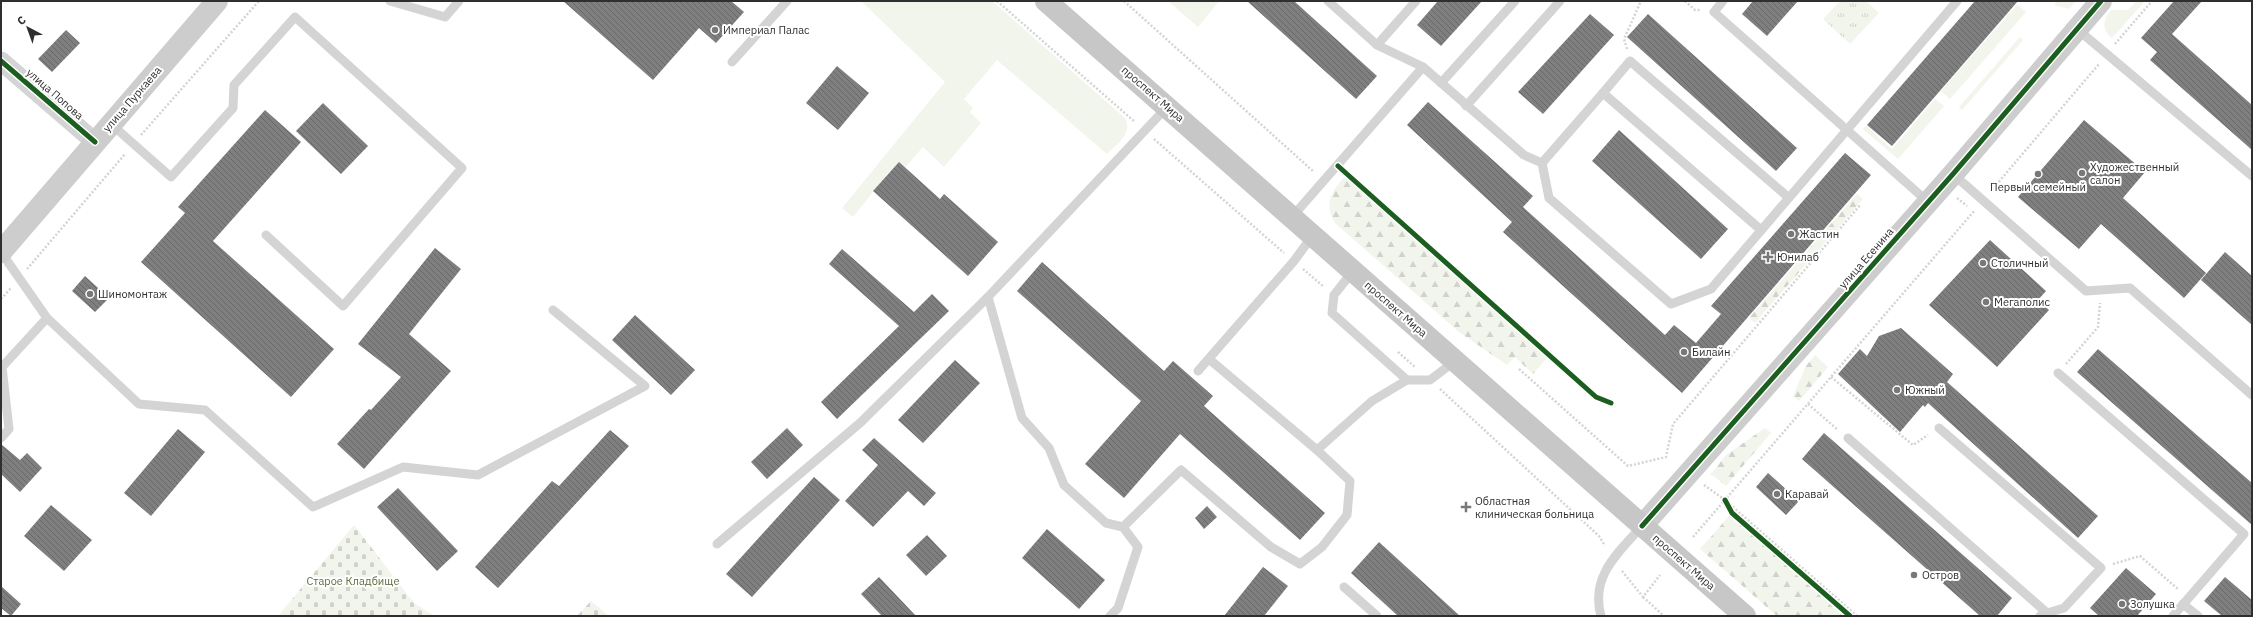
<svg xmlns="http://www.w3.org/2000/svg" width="2253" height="617" viewBox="0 0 2253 617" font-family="'IBM Plex Sans',sans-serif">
  <defs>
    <pattern id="forest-firs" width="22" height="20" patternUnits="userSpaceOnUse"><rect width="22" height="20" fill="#f2f5ec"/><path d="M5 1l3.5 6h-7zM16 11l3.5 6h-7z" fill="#d0d2cb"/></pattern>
    <pattern id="cemetery-stones" width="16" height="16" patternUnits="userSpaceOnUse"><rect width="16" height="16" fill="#f2f5ec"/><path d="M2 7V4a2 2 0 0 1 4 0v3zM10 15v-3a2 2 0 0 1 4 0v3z" fill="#d0d2cb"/></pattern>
    <pattern id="park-tufts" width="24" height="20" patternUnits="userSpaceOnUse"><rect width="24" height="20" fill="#f2f5ec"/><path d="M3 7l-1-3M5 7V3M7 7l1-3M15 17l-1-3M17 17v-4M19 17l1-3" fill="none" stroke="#d0d2cb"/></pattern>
    <pattern id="building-back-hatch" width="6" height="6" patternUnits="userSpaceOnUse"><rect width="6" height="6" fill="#7f7f7f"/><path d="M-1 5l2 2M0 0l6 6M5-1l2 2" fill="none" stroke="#686868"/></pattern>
  </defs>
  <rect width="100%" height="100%" fill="#fff"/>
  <g fill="#f2f5ec">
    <path d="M861 1H992L1125 118C1133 134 1118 143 1107 154L997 60 964 99 973 108 970 112 981 123 944 167 923 147 896 178 889 172 853 217 842 208 945 82Z"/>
    <path d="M1168 1H1219L1198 27Z"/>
    <path d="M2057 1H2076L2069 9 2054 5Z"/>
    <path d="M2137 1H2145L2112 38C2102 30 2102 20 2111 10H2128Z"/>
    <path d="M2017 5 2026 12 1950 99 1941 91Z"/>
    <path d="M2020 37 2023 40 1962 110 1959 107Z"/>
    <path d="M1935 99 1944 106 1898 159 1863 129 1866 126 1892 149Z"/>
  </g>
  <g fill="url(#forest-firs)">
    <path d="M1345 176 1547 358 1533 374 1515 357 1507 365 1459 332 1335 223C1323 204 1332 191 1345 176Z"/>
    <path d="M1857 194 1863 199 1755 323 1749 318Z"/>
    <path d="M1815 355 1828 367 1799 401 1793 396 1806 366Z"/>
    <path d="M1765 428 1771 433 1726 486 1711 474 1726 455Z"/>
    <path d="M1730 515 1843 616H1777L1700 549Z"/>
  </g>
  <g fill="url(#cemetery-stones)">
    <path d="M354 525 414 603 435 616H278Z"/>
    <path d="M591 601 609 616H577Z"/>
  </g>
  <path fill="url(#park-tufts)" d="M1840 1H1866L1879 13 1850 44 1823 19Z"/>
  <g fill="url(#building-back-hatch)">
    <path d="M563 1H731L744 12 716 43 699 28 653 80Z"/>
    <path d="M1247 1H1294L1377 76 1356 99Z"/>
    <path d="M1438 1H1482L1441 46 1417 25Z"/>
    <path d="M1753 1H1798L1767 36 1742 14Z"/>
    <path d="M1975 1H2018L1892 146 1867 125Z"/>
    <path d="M2174 1H2202L2172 34 2252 105V150L2150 60 2157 52 2141 38Z"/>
    <path d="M1590 14 1614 35 1543 114 1518 92Z"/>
    <path d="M1648 14 1797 148 1776 171 1627 37Z"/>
    <path d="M66 30 80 43 52 72 38 59Z"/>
    <path d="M837 66 869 93 838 130 806 103Z"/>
    <path d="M1428 102 1533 196 1523 207 1665 335 1674 325 1696 343 1721 314 1711 306 1845 153 1871 175 1682 393 1503 232 1512 222 1407 125Z"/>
    <path d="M323 103 368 146 341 174 296 131Z"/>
    <path d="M265 110 301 142 213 241 334 349 291 397 141 262 185 213 178 207Z"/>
    <path d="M2084 120 2145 172 2123 198 2206 273 2184 298 2101 224 2079 249 2018 197Z"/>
    <path d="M1619 130 1728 229 1701 259 1592 161Z"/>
    <path d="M899 162 940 199 944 194 998 242 968 276 873 191Z"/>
    <path d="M1990 240 2046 291 2038 300 2049 310 1997 367 1929 305Z"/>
    <path d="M435 248 461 269 409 334 451 371 364 469 337 444 369 409 371 410 401 377 358 344Z"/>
    <path d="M842 249 914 312 932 294 949 311 837 419 821 402 899 326 829 264Z"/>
    <path d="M2225 252 2252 276V325L2201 280Z"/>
    <path d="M1042 262 1164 371 1173 361 1213 396 1204 406 1325 513 1300 540 1180 434 1124 498 1085 464 1141 401 1017 291Z"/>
    <path d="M85 276 109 298 95 312 72 291Z"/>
    <path d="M635 315 695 370 671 395 612 340Z"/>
    <path d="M1901 328 1953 374 1947 382 2098 516 2078 538 1928 403 1925 407 1923 405 1900 432 1838 374 1860 349 1867 356 1879 336Z"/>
    <path d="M2098 349 2252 483V525L2077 372Z"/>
    <path d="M955 360 980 383 923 443 898 420Z"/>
    <path d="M787 428 803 445 767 479 751 462Z"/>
    <path d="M178 429 205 452 151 516 124 493Z"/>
    <path d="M610 430 629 446 498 588 475 567 552 481 559 486Z"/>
    <path d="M1824 433 2012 598 1997 616H1980L1802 459Z"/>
    <path d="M874 438 936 493 924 506 908 491 873 527 845 501 878 465 862 450Z"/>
    <path d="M1 444 20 460 27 453 42 468 20 492 1 474Z"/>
    <path d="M1768 473 1799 501 1786 515 1756 487Z"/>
    <path d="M814 477 840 500 752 597 726 574Z"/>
    <path d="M398 488 458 551 437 571 377 507Z"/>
    <path d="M51 505 92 540 64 571 24 536Z"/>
    <path d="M1207 506 1217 517 1204 529 1195 518Z"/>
    <path d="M1047 529 1105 580 1079 609 1022 558Z"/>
    <path d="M927 535 947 556 926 576 906 555Z"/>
    <path d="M1379 542 1460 616H1398L1351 573Z"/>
    <path d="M1263 567 1288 586 1264 616H1224Z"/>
    <path d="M2126 568 2156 594 2137 616H2099L2090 608Z"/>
    <path d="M879 577 916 616H882L861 594Z"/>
    <path d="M2225 577 2252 600V616H2222L2204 601Z"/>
    <path d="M1 586 21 604 11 616 1 608Z"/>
  </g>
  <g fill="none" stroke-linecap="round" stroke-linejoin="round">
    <g stroke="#d4d4d4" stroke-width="2.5" stroke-dasharray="2 2" stroke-linecap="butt">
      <path d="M997 1 1135 122"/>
      <path d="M1124 1 1314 172"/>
      <path d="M1685 1 1695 10H1701"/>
      <path d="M2115 44 2152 1"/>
      <path d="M1627 49 1624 39 1641 1"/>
      <path d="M141 135 259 1"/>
      <path d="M1154 139 1284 253"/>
      <path d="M1991 191 2099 64"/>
      <path d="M1957 198 1967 206"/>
      <path d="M27 269 125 154"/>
      <path d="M1303 269 1324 287"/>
      <path d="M1 299 11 288"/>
      <path d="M1398 352 1415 367"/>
      <path d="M2066 364 2098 327 2100 303"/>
      <path d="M1519 369 1628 466 1666 457 1673 424 1861 204"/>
      <path d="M1831 377 1913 445 1928 435"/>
      <path d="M1440 389 1599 536 1605 546"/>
      <path d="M1808 404 1838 430"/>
      <path d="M1704 485 1725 500 1857 616"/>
      <path d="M1693 537 1975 210"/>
      <path d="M2113 564 2140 556 2178 589"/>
      <path d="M1622 571 1643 597 1660 575"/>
      <path d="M1643 597 1664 616"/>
    </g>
    <g stroke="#d4d4d4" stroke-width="9">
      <path d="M390 1 445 17 459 1"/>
      <path d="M1328 1 1377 45 1423 67"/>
      <path d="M1723 1 1714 12 1928 202"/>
      <path d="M2077 29 2252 176"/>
      <path d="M1377 45 1416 1"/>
      <path d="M732 62 787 1"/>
      <path d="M1441 83 1515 1"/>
      <path d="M1603 93 1630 61 1788 197"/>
      <path d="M1466 106 1560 1"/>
      <path d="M1167 107 988 297 1022 418 1049 448 1064 485 1106 523 1123 527 1181 470 1271 547 1300 564 1322 547 1347 515 1350 481 1317 450 1372 401 1407 380H1430L1455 361"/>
      <path d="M111 124 171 177 233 108 234 85 295 17 462 168 343 306 266 235"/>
      <path d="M1542 163 1603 93 1761 230"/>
      <path d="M1953 174 2086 291 2130 288 2252 395"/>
      <path d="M1292 217 1423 67 1524 155 1542 163 1549 198 1671 304 1711 289 1957 1"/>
      <path d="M1 252 47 318 139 404 205 410 313 507 403 467 478 475 645 386 553 310"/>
      <path d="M1353 271 1334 295 1332 313 1407 380"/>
      <path d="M1209 359 1317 450"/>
      <path d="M1198 371 1294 261 1313 235"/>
      <path d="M2058 373 2244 534 2173 616"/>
      <path d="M1939 428 2101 568 2064 608 2047 613"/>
      <path d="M1 438 9 429 2 367 47 318"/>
      <path d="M1848 438 2047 613 2040 616"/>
      <path d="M717 544 860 423 988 297"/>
      <path d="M1344 587 1377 616"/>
      <path d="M2183 604 2198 616"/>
      <path d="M1110 616 1118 608 1138 547 1123 527"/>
      <path d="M1601 616C1590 576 1618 553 1642 526"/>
    </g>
    <path stroke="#d4d4d4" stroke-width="19" d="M1 61 95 142"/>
    <g stroke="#cdcdcd" stroke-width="22">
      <path d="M1 252 217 1"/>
      <path d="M1642 526 1953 174 2101 1"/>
    </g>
    <path stroke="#c7c7c7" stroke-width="22" d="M1046 1 1745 616"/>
    <defs>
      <g id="cycleway">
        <path d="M1 61 95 142"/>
        <path d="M1338 166 1596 397 1611 403"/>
        <path d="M1725 500 1732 513 1850 616"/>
        <path d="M1642 526 1953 174 2101 1"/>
      </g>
    </defs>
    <use href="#cycleway" stroke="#fff" stroke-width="8"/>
    <use href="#cycleway" stroke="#1b5e20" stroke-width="5"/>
  </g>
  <g fill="#787878" stroke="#fff" stroke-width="1.5">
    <circle cx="715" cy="30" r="4"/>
    <circle cx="2082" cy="173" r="4"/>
    <circle cx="2038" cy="174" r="4"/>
    <circle cx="1791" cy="234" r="4"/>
    <path d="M1766 251h4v4h4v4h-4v4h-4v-4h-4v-4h4z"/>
    <circle cx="1983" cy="263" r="4"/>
    <circle cx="90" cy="294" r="4"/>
    <circle cx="1986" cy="302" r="4"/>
    <circle cx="1684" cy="352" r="4"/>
    <circle cx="1897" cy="390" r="4"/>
    <circle cx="1777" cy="494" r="4"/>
    <path d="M1464 501h4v4h4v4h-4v4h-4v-4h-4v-4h4z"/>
    <circle cx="1914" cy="575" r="4"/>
    <circle cx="2122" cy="604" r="4"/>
  </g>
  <g text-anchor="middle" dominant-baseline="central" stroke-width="4" stroke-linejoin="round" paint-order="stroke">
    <g font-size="11" fill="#2f2f2f" stroke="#fff" text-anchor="start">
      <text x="723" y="30">Империал Палас</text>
      <text x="2090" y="167">Художественный<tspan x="2090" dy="13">салон</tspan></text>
      <text x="2038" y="187" text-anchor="middle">Первый семейный</text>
      <text x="1799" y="234">Жастин</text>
      <text x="1777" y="257">Юнилаб</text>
      <text x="1991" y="263">Столичный</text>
      <text x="98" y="294">Шиномонтаж</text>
      <text x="1994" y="302">Мегаполис</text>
      <text x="1692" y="352">Билайн</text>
      <text x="1905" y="390">Южный</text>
      <text x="1785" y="494">Каравай</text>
      <text x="1475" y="501">Областная<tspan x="1475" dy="13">клиническая больница</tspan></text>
      <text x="1922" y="575">Остров</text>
      <text x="2130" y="604">Золушка</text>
    </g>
    <g font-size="11" fill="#2f2f2f" stroke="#fff">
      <text transform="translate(55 94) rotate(41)">улица Попова</text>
      <text transform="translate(1153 94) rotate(41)">проспект Мира</text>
      <text transform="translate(132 99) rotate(-49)">улица Пуркаева</text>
      <text transform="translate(1866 258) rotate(-49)">улица Есенина</text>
      <text transform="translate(1396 309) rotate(41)">проспект Мира</text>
      <text transform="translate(1684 562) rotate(41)">проспект Мира</text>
    </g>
    <g font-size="11" fill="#5b6b3b" stroke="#fff">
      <text x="353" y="581">Старое Кладбище</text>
    </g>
  </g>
  <rect width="2253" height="617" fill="none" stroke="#2f2f2f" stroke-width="4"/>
  <g transform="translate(28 28) rotate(319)" stroke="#ffffff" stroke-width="3" paint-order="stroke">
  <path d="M0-3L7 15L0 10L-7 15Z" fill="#2f2f2f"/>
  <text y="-6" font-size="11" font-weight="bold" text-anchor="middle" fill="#2f2f2f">С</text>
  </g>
</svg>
